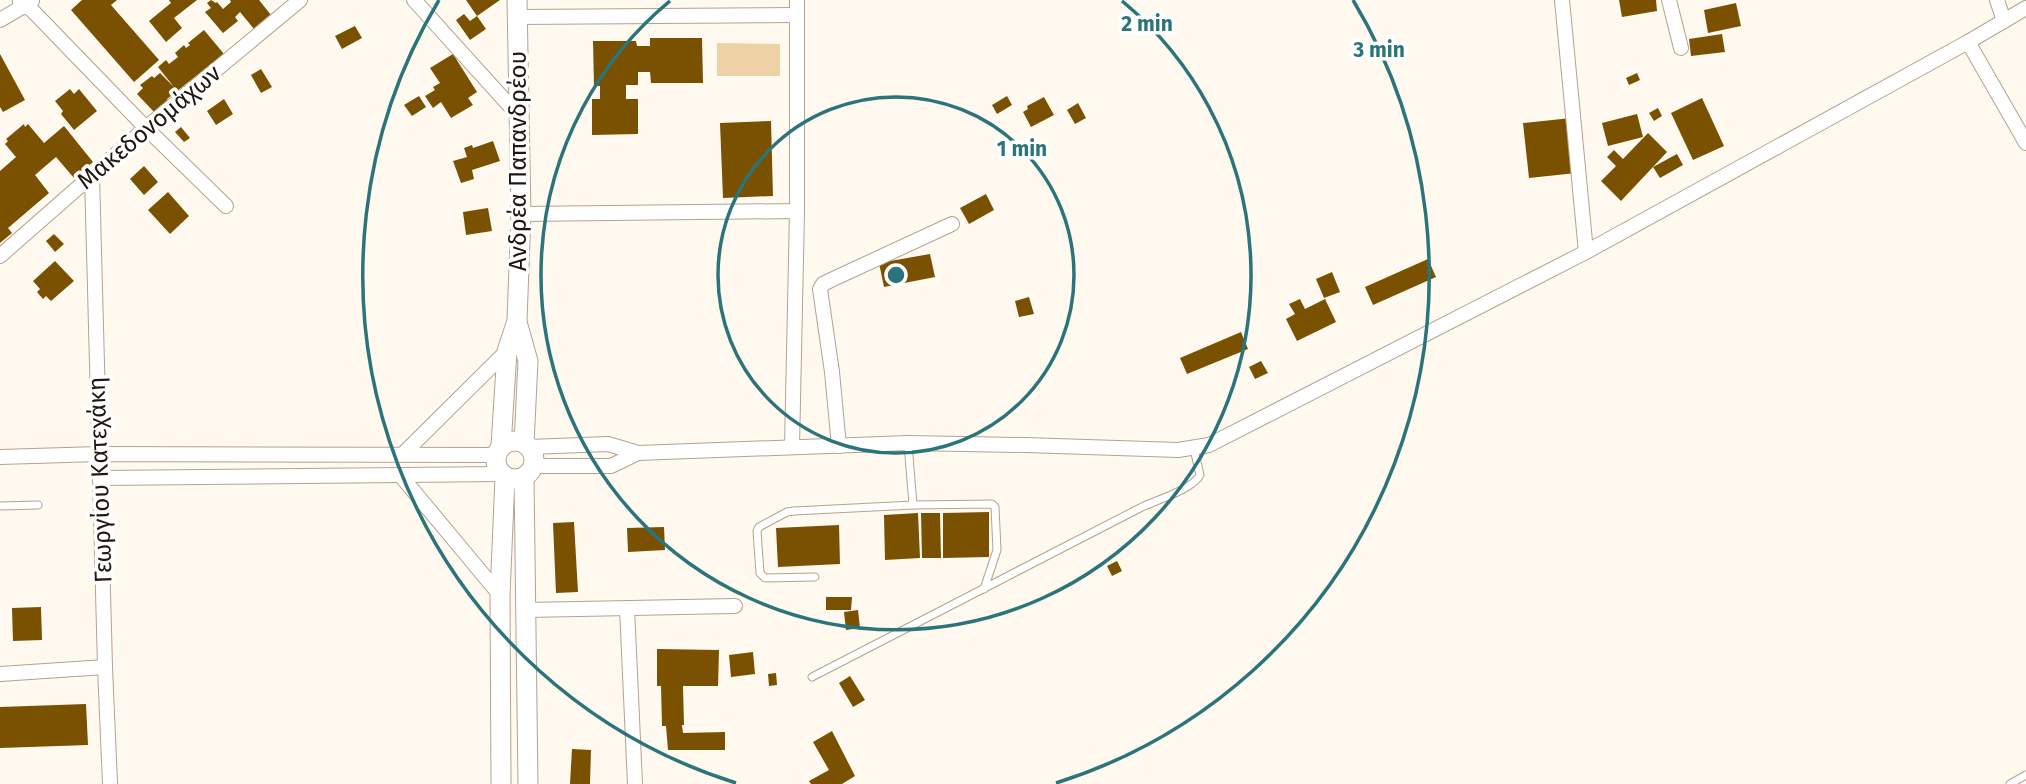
<svg xmlns="http://www.w3.org/2000/svg" width="2026" height="784" viewBox="0 0 2026 784" font-family="'Fira Sans',sans-serif">
  <rect width="100%" height="100%" fill="#fff9f0"/>
  <path fill="#efd1a6" d="M717 43 780 44V76H717Z"/>
  <g fill="#795100">
    <path d="M82 0H117L111 5 159 60 134 82 71 10Z"/>
    <path d="M169 0H197L174 18 182 28 166 42 149 21 171 3Z"/>
    <path d="M211 0 216 3 217 2 223 9 231 2 230 0H259L271 15 254 29 240 12 235 17 238 21 223 33 205 12 211 8 207 3Z"/>
    <path d="M466 0H500L477 16Z"/>
    <path d="M1619 0H1656L1657 11 1622 17Z"/>
    <path d="M1736 3 1741 26 1708 33 1704 10Z"/>
    <path d="M464 14 470 21 477 16 486 29 470 40 456 20Z"/>
    <path d="M355 26 362 38 342 49 335 36Z"/>
    <path d="M204 30 224 54 167 99 170 103 165 108 161 105 154 112 137 94 143 88 140 85 152 76 154 78 160 73 174 87 158 67 166 60 169 64 178 57 175 53 184 45 186 48 190 45 188 43Z"/>
    <path d="M1722 34 1725 52 1691 56 1689 39Z"/>
    <path d="M650 38H702L703 83H651L650 72H638V85H626V99H638V134L592 135V99H600V86H594L593 41H636L637 46H650Z"/>
    <path d="M0 54 25 100 3 112 0 107Z"/>
    <path d="M453 54 477 92 468 98 473 105 451 118 441 102 433 108 425 96 435 90 433 87 440 83 430 68Z"/>
    <path d="M261 69 272 87 261 93 251 75Z"/>
    <path d="M1637 73 1640 80 1629 85 1626 78Z"/>
    <path d="M70 89 74 94 79 89 97 111 74 130 61 114 63 111 55 101Z"/>
    <path d="M419 96 426 107 412 116 404 105Z"/>
    <path d="M1007 96 1012 105 997 114 992 105Z"/>
    <path d="M1044 97 1054 115 1031 127 1023 112 1028 109 1027 106Z"/>
    <path d="M1702 98 1724 146 1693 160 1671 113Z"/>
    <path d="M224 99 233 114 216 125 207 111Z"/>
    <path d="M1078 103 1086 118 1075 124 1067 110Z"/>
    <path d="M1658 108 1662 116 1654 121 1649 113Z"/>
    <path d="M1637 114 1643 137 1608 146 1602 123Z"/>
    <path d="M1571 118 1576 173 1529 178 1523 123Z"/>
    <path d="M771 121 773 196 723 198 720 123Z"/>
    <path d="M24 124 25 127 28 124 44 143 64 126 93 162 74 178 56 157 35 175 49 193 8 228 12 233 0 243V171L16 157 5 144 8 141 6 139Z"/>
    <path d="M181 127 190 138 184 142 175 132Z"/>
    <path d="M1648 133 1667 152 1621 201 1601 181 1616 166 1607 157 1614 150 1623 159Z"/>
    <path d="M493 141 500 161 472 170 474 179 461 183 453 161 467 157 464 148 472 145 473 148Z"/>
    <path d="M1677 154 1683 165 1660 178 1653 167Z"/>
    <path d="M144 166 158 182 144 195 130 179Z"/>
    <path d="M168 192 189 216 170 234 148 210Z"/>
    <path d="M986 194 994 210 969 224 960 208Z"/>
    <path d="M488 208 492 231 466 235 463 212Z"/>
    <path d="M54 234 64 244 55 252 46 241Z"/>
    <path d="M930 254 935 277 884 287 879 263Z"/>
    <path d="M1428 259 1436 277 1373 305 1365 287Z"/>
    <path d="M55 261 74 281 51 301 46 296 43 299 37 292 40 289 33 281Z"/>
    <path d="M1332 272 1340 292 1324 298 1316 279Z"/>
    <path d="M1029 297 1034 314 1019 317 1015 301Z"/>
    <path d="M1300 299 1305 309 1325 299 1336 322 1297 341 1286 319 1295 314 1289 304Z"/>
    <path d="M1241 332 1248 349 1187 374 1180 358Z"/>
    <path d="M1261 361 1268 373 1255 379 1249 367Z"/>
    <path d="M989 512V557L943 558V513Z"/>
    <path d="M918 513 920 558 885 560 884 515Z"/>
    <path d="M921 513H940L941 558H922Z"/>
    <path d="M574 522 578 592 556 593 553 523Z"/>
    <path d="M839 525 840 564 778 567 776 528Z"/>
    <path d="M664 527 665 550 628 552 627 528Z"/>
    <path d="M1117 561 1122 571 1112 576 1107 566Z"/>
    <path d="M826 597H852L851 610H826Z"/>
    <path d="M41 607 42 640 13 641 12 608Z"/>
    <path d="M858 610 860 628 846 630 844 612Z"/>
    <path d="M657 649 719 650 718 686H683L684 725H682L683 733 725 732V750H668L666 726H662L661 686H657Z"/>
    <path d="M753 652 755 674 731 677 729 655Z"/>
    <path d="M776 673 777 685 769 686 768 674Z"/>
    <path d="M850 676 865 700 853 707 839 683Z"/>
    <path d="M86 704 88 745 0 748V707Z"/>
    <path d="M832 731 855 776 842 784H811L809 781 829 770 813 742Z"/>
    <path d="M572 749 591 750 590 784H570Z"/>
  </g>
  <g fill="none" stroke-linecap="round" stroke-linejoin="round">
    <defs>
      <g id="lane">
        <path d="M908 443 913 505 992 504 995 507 997 550 984 589"/>
        <path d="M0 506 38 505"/>
        <path d="M815 577 765 578 760 573 757 531 759 527 787 512 794 511 913 505"/>
        <path d="M812 677 1142 507C1157 500 1193 489 1200 475L1194 449"/>
        <path d="M2010 784 2026 775"/>
      </g>
      <g id="street">
        <path d="M414 0 519 116"/>
        <path d="M1562 0 1586 252"/>
        <path d="M1669 0 1681 48"/>
        <path d="M1997 0 2004 21"/>
        <path d="M27 5 146 128 226 206"/>
        <path d="M518 17 797 15"/>
        <path d="M0 20 32 1"/>
        <path d="M1968 42 2026 143"/>
        <path d="M92 175 105 667 110 784"/>
        <path d="M521 214 797 211"/>
        <path d="M0 256 146 128 300 0"/>
        <path d="M839 446 832 372 820 289 823 284 831 280 952 224"/>
        <path d="M529 447 608 444 638 453 908 443 1025 445 1178 450 1209 445 1586 252 1968 42 2026 8"/>
        <path d="M792 447 797 211V0"/>
        <path d="M403 454 507 351"/>
        <path d="M0 457 99 454 496 455"/>
        <path d="M533 466H611L638 453"/>
        <path d="M401 476 500 595"/>
        <path d="M100 478 501 474"/>
        <path d="M627 608 635 784"/>
        <path d="M526 610 735 606"/>
        <path d="M0 674 105 667"/>
      </g>
      <g id="secondary">
        <path d="M22 0 27 5"/>
        <path d="M517 322 528 361 524 443"/>
        <circle cx="515" cy="460" r="19"/>
        <path d="M501 446 507 351 517 321 521 214 517 0"/>
        <path d="M524 477 528 784"/>
        <path d="M501 784 500 595 505 477"/>
      </g>
    </defs>
    <use href="#lane" stroke="#b2a38f" stroke-width="9"/>
    <use href="#street" stroke="#b2a38f" stroke-width="16"/>
    <use href="#secondary" stroke="#b2a38f" stroke-width="21"/>
    <use href="#lane" stroke="#fff" stroke-width="7"/>
    <use href="#street" stroke="#fff" stroke-width="14"/>
    <use href="#secondary" stroke="#fff" stroke-width="19"/>
  </g>
  <g fill="none" stroke="#2b747a" stroke-width="3.5">
    <circle cx="896" cy="275" r="178"/>
    <path d="M1122 1A355 355 0 1 1 670 1"/>
    <path d="M736 783A533 533 0 0 1 439 0M1353 0A533 533 0 0 1 1056 783"/>
  </g>
  <g text-anchor="middle" dominant-baseline="central" stroke-width="7" stroke-linejoin="round" paint-order="stroke">
    <g font-size="24" fill="#1d1810" stroke="#fff">
      <text transform="translate(149 127) rotate(-40)">Μακεδονομάχων</text>
      <text transform="translate(518 161) rotate(-90)">Ανδρέα Παπανδρέου</text>
      <text transform="translate(100 480) rotate(-92)">Γεωργίου Κατεχάκη</text>
    </g>
  </g>
  <circle cx="896" cy="275" r="10" fill="#2b747a" stroke="#fff" stroke-width="3.5"/>
  <g font-size="21" text-anchor="middle" font-weight="bold" fill="#2b747a" stroke="#fff" stroke-width="7" stroke-linejoin="round" paint-order="stroke">
    <text x="1147" y="31">2 min</text>
    <text x="1379" y="57">3 min</text>
    <text x="1022" y="156">1 min</text>
  </g>
</svg>
